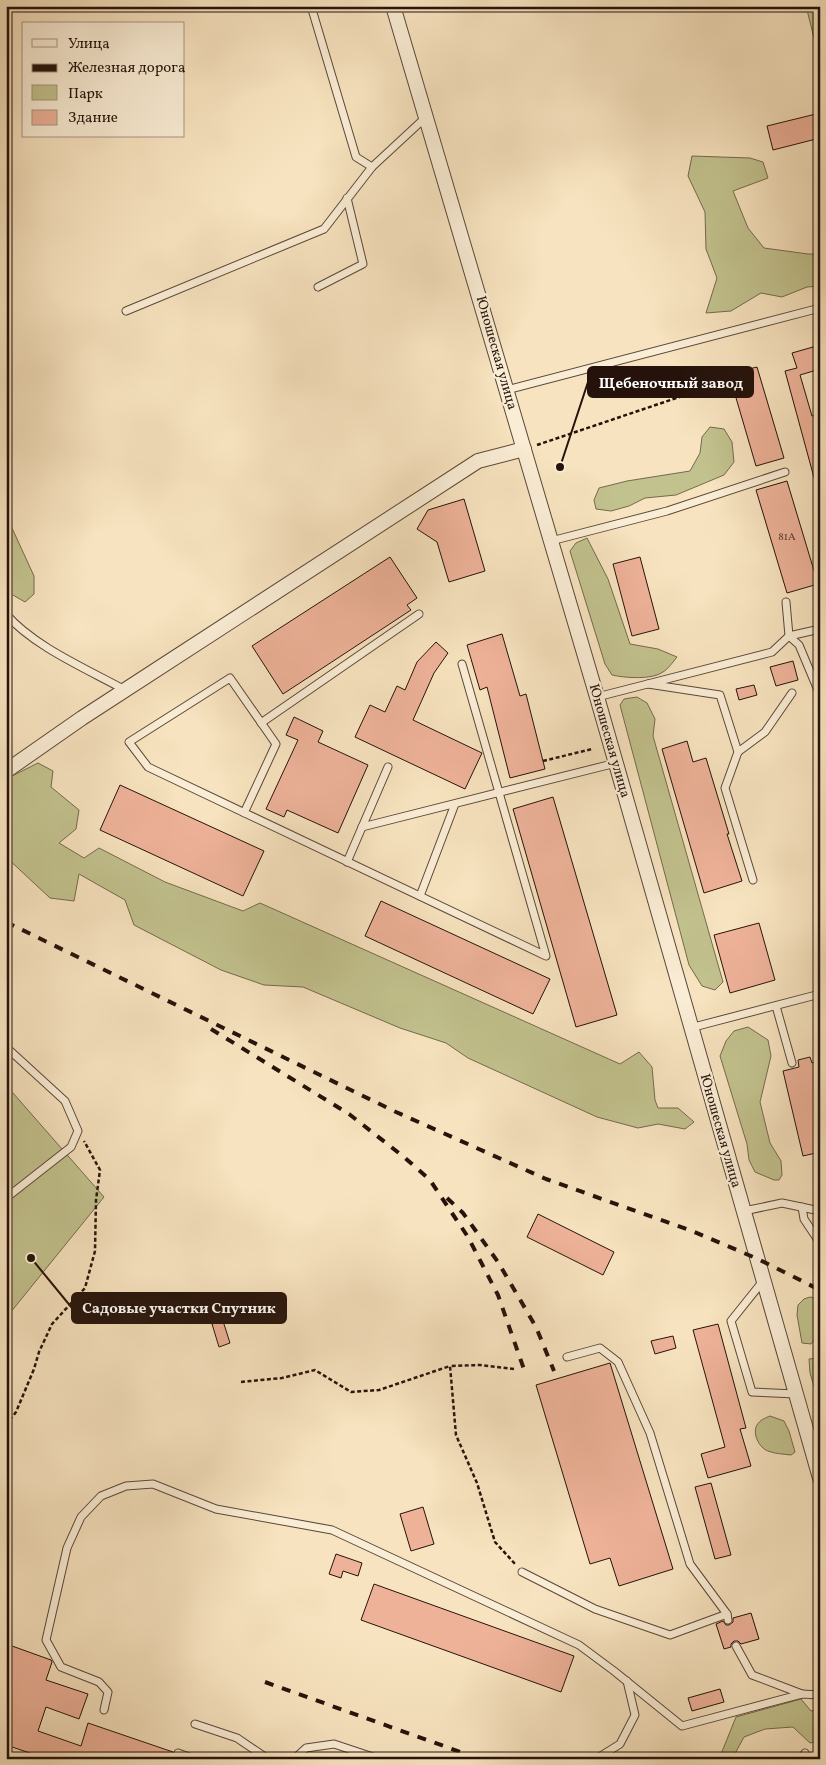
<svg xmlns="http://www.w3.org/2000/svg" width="826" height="1765" viewBox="0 0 826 1765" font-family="Vollkorn,serif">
  <rect width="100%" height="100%" fill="#f7e3bf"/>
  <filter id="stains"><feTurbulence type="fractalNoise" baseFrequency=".004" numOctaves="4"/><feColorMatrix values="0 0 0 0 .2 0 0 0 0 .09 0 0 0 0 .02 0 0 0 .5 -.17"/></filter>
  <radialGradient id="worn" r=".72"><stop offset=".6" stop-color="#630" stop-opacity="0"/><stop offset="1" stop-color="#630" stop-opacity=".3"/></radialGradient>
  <g fill="#c2c28e" stroke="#746a4c">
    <path d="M806 6H820V62Z"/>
    <path d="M692 156 750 158 763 162 768 178 733 191 748 228 764 248 808 254H820V286L807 287 782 297 761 293 731 311 706 313 717 278 706 249 705 212 688 176Z"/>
    <path d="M710 427 724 429 732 442 734 462 724 475 676 495 645 498 629 506 611 511 596 509 594 500 599 488 627 481 690 471 700 453 702 437Z"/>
    <path d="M6 515 34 576V594L25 602 6 591Z"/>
    <path d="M587 538 608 579 630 644 658 649 677 657C673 662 668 669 663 672 652 680 625 678 612 675L605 664 570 551 576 543Z"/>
    <path d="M637 697 647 703 655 719 653 736 723 982 715 990 702 986 689 965 620 705 624 699Z"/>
    <path d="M38 763 53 771 51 787 79 810 76 829 59 843 84 858 99 848 165 882 243 911 260 903 620 1064 639 1052 652 1067 655 1100 658 1108H678L694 1122 685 1129 658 1124 638 1128 597 1117 468 1058 446 1043 400 1028 303 987 264 985 221 970 134 925 125 900 79 874 74 901 50 898 6 857V779Z"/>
    <path d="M748 1027 768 1040 771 1056 760 1102 770 1143 781 1161 782 1175 779 1180H774L755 1172 749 1160 747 1144 720 1056 726 1041 734 1031Z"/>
    <path d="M6 1085 104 1197 6 1318Z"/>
    <path d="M810 1297 820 1299V1314L815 1316C812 1327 820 1336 811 1344L802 1343 797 1315 798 1305 804 1299Z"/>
    <path d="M818 1358 820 1359V1406L810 1373 809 1359Z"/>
    <path d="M770 1416 784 1421 789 1431 795 1452 791 1455C784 1454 775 1454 768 1451 759 1448 752 1433 757 1425 760 1420 765 1418 770 1416Z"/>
    <path d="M801 1699 811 1711 820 1709V1741L810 1743 793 1727 765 1729 744 1737 732 1759H719L736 1717Z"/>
  </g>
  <g fill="#eeb299" stroke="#25130b">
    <path d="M820 113V138L773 150 767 126Z"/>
    <path d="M820 345V369L800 375 812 416 820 414V485H816L785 371 797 368 792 353Z"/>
    <path d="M757 367 784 458 756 466 729 374Z"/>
    <path d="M787 481 818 584 787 593 756 490Z"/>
    <path d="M464 499 485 571 449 582 437 542 417 529 428 510Z"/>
    <path d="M390 557 417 598 407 605 411 610 283 694 252 646Z"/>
    <path d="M640 557 659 629 632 636 613 564Z"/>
    <path d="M502 634 520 696 526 694 545 769 510 778 487 687 480 690 467 645Z"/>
    <path d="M436 642 448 653 434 673 413 720 482 753 465 789 355 737 370 705 385 712 397 686 405 690 417 662Z"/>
    <path d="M793 661 798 680 776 686 770 667Z"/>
    <path d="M754 685 757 695 739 700 736 689Z"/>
    <path d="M294 717 323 731 318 742 368 765 338 833 287 810 284 817 266 809 298 740 286 735Z"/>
    <path d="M687 741 693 762 706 758 729 834H727L742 881 704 893 662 749Z"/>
    <path d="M120 785 264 851 243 896 100 830Z"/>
    <path d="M553 797 617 1015 576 1027 513 809Z"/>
    <path d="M381 901 550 979 533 1014 365 936Z"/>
    <path d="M759 923 775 980 730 993 714 935Z"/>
    <path d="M810 1057 812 1063 820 1061V1152L803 1156 783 1071 799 1067 798 1060Z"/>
    <path d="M538 1214 614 1252 603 1275 527 1237Z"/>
    <path d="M223 1321 230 1343 219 1347 212 1324Z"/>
    <path d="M718 1324 746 1428 740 1429 751 1466 708 1478 701 1454 725 1447 693 1330Z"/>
    <path d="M673 1336 676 1348 655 1354 651 1341Z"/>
    <path d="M610 1363 673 1569 619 1586 610 1558 590 1564 536 1385Z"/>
    <path d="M711 1483 731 1555 715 1559 695 1487Z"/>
    <path d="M423 1507 434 1544 411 1551 400 1514Z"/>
    <path d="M336 1554 362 1563 358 1576 343 1571 341 1578 329 1574Z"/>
    <path d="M374 1584 574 1656 561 1692 361 1620Z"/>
    <path d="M751 1613 759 1639 741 1644 738 1641H734L731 1644V1647L724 1649 716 1624 723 1621 726 1625H729L733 1622V1618Z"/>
    <path d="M12 1646 51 1660 52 1662 46 1680 88 1694 79 1719 46 1707 38 1731 81 1746 88 1723 173 1752 174 1756 178 1759H48L6 1745V1662Z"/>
    <path d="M720 1689 724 1702 692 1711 688 1698Z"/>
  </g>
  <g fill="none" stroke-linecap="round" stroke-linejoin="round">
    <defs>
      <g id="service">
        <path d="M311 6 356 157 372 167 426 117"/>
        <path d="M318 287 363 264 347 198"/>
        <path d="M126 311 324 229 372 167"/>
        <path d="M507 390 820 308"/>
        <path d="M551 541 667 511 785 472"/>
        <path d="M786 602 789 636 799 645 820 695"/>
        <path d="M6 614C33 646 87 669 125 690"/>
        <path d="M648 684 720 695 738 752 725 788 753 880"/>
        <path d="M597 697 772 652 789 636 820 629"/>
        <path d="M261 723 419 614"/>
        <path d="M738 752 765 732 792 693"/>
        <path d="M244 813 276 744 230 678 129 742 148 767 546 956 462 664"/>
        <path d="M362 827 616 763"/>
        <path d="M347 862 388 767"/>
        <path d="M420 896 455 804"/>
        <path d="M776 1006 792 1063"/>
        <path d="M690 1028 820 994"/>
        <path d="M6 1047 65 1101 78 1131 71 1147 6 1198"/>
        <path d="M802 1207 804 1219 820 1243"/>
        <path d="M744 1211 782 1203 820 1211"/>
        <path d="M763 1281 731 1321 752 1392 796 1394"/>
        <path d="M567 1357 600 1348 618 1362 650 1433 690 1564 727 1614 728 1620"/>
        <path d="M522 1572 595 1609 670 1635 727 1614"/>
        <path d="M736 1646 752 1675 802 1694"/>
        <path d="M104 1710 108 1692 99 1682 61 1667 46 1640 67 1548 81 1517 101 1496 126 1486 153 1484 216 1509 332 1530 579 1645 614 1671 682 1726 802 1694 820 1695"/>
        <path d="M195 1724 237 1738 268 1759"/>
        <path d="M178 1753 195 1759"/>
        <path d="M294 1759 306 1748 334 1744 379 1759"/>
        <path d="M596 1759 620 1744 635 1715 627 1681"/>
        <path d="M801 1759 805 1753"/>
      </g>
      <g id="minor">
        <path d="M393 6 597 697 820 1478"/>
        <path d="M6 771 82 718 478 461 524 449"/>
      </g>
    </defs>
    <use href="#service" stroke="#5a4738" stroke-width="9"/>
    <use href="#minor" stroke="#5a4738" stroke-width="16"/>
    <g stroke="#25130b" stroke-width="2.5" stroke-dasharray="4 2.5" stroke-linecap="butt">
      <path d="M537 445 715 385"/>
      <path d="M543 761 592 749"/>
      <path d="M514 1369 480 1365 450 1366 456 1435 477 1483 495 1542 516 1565"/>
      <path d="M241 1382 282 1378 315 1370 351 1392 379 1390 450 1366"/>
      <path d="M6 1425 16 1412 34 1369 39 1352 52 1324 85 1288 95 1251 96 1200 100 1170 84 1141"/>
    </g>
    <use href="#service" stroke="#faedd5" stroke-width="7"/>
    <use href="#minor" stroke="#faedd5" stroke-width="14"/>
    <g stroke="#25130b" stroke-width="4" stroke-dasharray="9 9" stroke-linecap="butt">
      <path d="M6 922 396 1112 546 1179 692 1231 758 1259 820 1290"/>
      <path d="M211 1029 349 1114 404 1157 430 1180 468 1237 498 1295 526 1375"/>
      <path d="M447 1198 463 1213 498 1262 536 1327 554 1371"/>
      <path d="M265 1682 480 1759"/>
    </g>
  </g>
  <g text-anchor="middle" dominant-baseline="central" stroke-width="4.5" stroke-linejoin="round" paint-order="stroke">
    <g font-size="11" fill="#573b2e">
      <text x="787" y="537">81А</text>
    </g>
    <g font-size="14" fill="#25130b" stroke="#faedd5">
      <text transform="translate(496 353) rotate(74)">Юношеская улица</text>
      <text transform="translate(609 741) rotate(74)">Юношеская улица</text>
      <text transform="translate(720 1131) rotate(74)">Юношеская улица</text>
    </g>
  </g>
  <path fill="none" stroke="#25130b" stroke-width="2" d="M560 467L588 382M31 1258L72 1308"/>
  <g fill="#25130b" stroke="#faedd5" stroke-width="2">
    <circle cx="560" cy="467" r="5"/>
    <circle cx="31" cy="1258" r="5"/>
  </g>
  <g fill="#25130b" stroke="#25130b" stroke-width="2">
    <rect x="588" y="367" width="165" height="30" rx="5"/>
    <rect x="72" y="1293" width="214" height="30" rx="5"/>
  </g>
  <g font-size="15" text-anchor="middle" font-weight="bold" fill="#fff">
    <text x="671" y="388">Щебеночный завод</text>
    <text x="179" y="1313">Садовые участки Спутник</text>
  </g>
  <rect width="826" height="1765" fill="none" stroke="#f7e3bf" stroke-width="25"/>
  <rect x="8" y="8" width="811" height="1750" fill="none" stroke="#25130b" stroke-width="2.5"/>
  <rect x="12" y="12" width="801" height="1740" fill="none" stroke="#25130b"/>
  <rect x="22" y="22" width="162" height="115" fill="#faedd5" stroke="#a59684"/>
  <rect x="32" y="39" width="25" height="8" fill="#faedd5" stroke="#a59684"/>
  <text x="68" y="48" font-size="15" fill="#25130b">Улица</text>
  <rect x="32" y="64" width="25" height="8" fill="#25130b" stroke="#a59684"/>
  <text x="68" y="72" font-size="15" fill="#25130b">Железная дорога</text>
  <rect x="32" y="85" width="25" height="15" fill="#c2c28e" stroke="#a59684"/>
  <text x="68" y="98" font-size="15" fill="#25130b">Парк</text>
  <rect x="32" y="110" width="25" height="15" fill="#eeb299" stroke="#a59684"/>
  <text x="68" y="122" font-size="15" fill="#25130b">Здание</text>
  <rect width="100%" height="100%" filter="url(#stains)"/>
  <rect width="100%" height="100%" fill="url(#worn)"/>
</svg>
